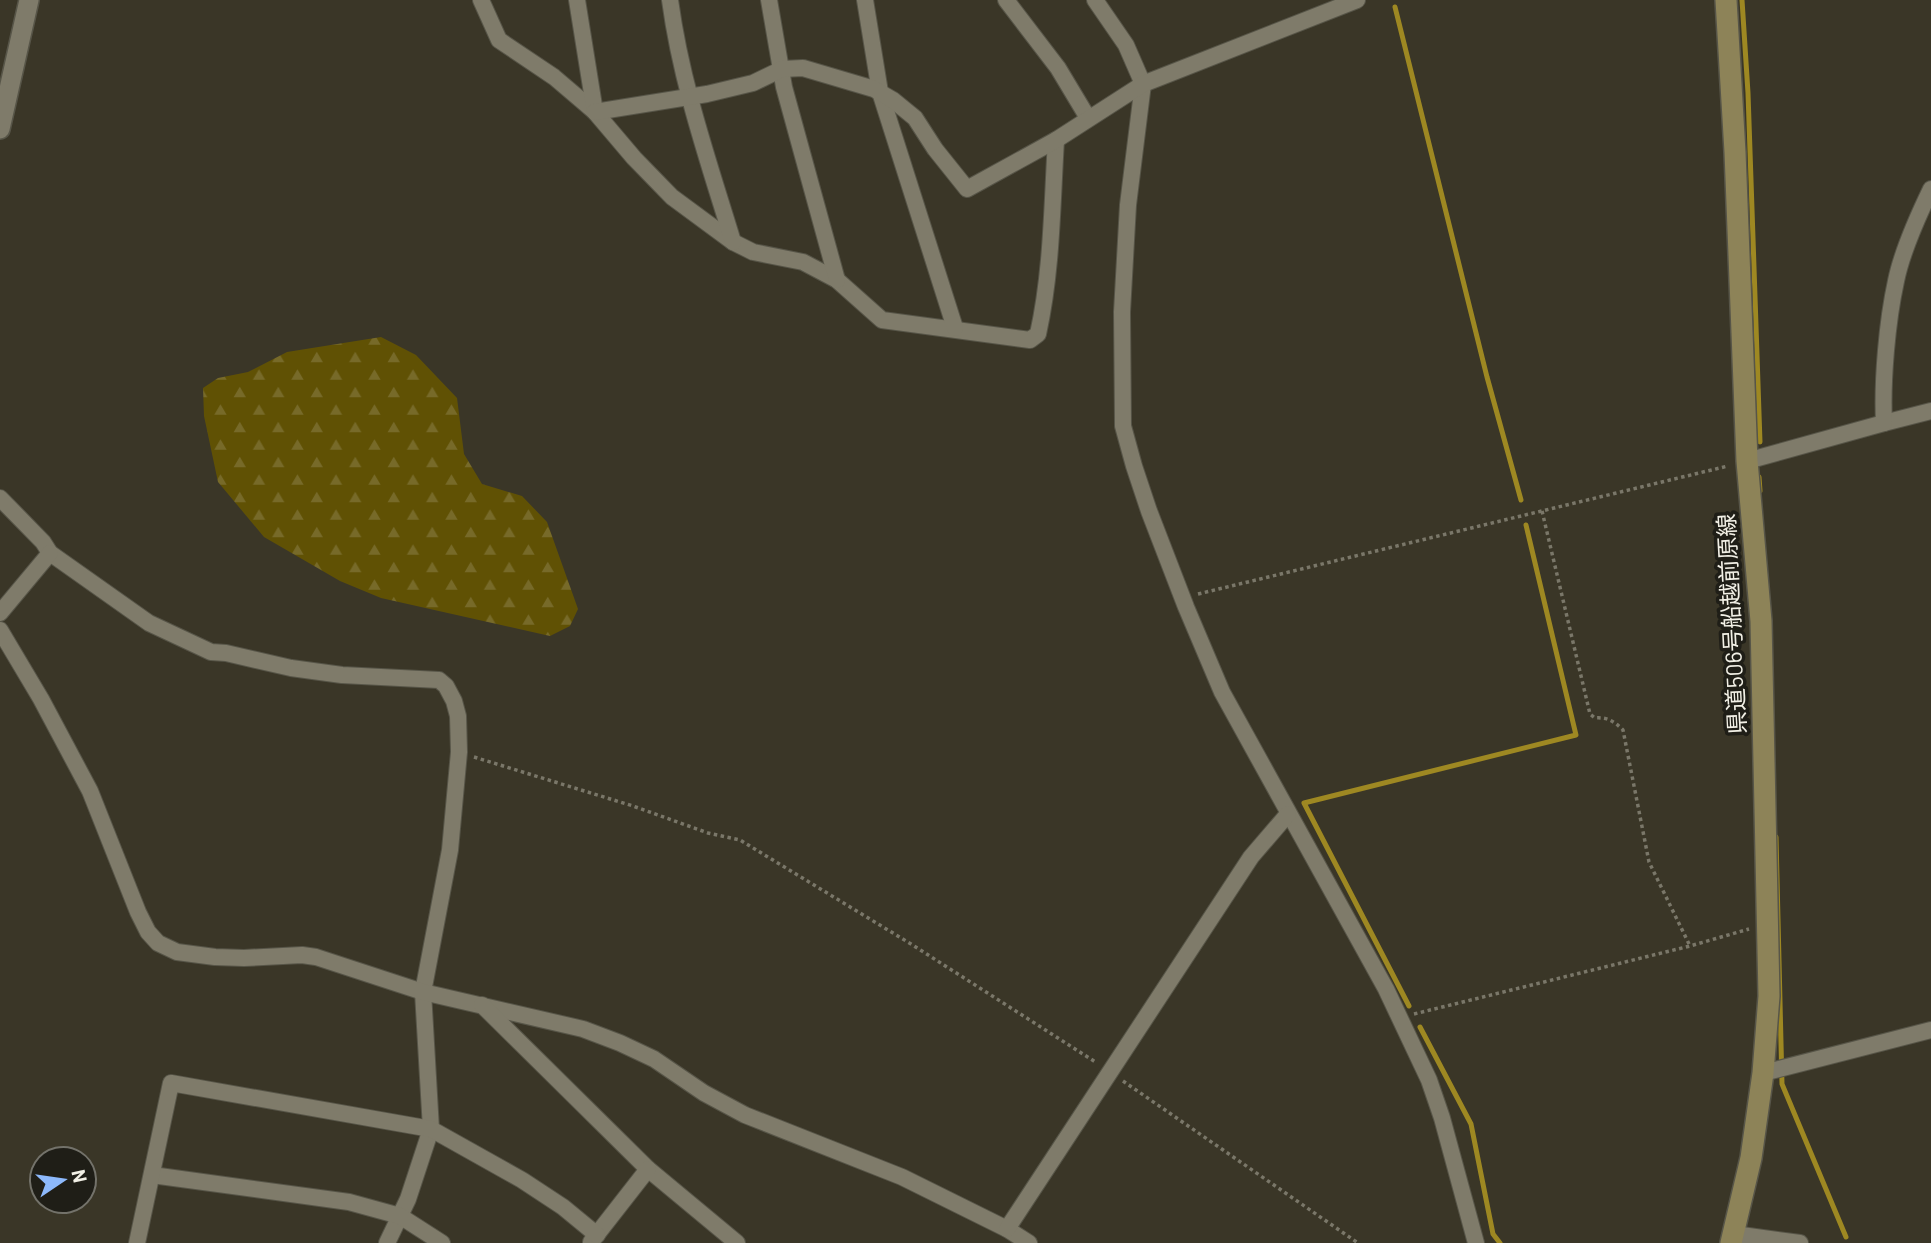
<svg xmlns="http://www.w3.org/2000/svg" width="1931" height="1243" viewBox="0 0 1931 1243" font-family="Barlow,'Noto Sans JP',sans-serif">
  <defs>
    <pattern id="forest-firs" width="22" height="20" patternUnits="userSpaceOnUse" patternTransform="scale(1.75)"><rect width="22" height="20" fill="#605104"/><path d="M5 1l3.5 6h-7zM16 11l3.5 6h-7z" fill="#776a29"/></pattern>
  </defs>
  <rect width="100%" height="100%" fill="#3a3627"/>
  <path fill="url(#forest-firs)" d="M381 337 416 355 457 398 464 454 482 484 522 496 547 522 578 609 570 626 550 636 381 598 340 581 264 537 218 482 204 416 203 388 218 378 248 372 287 352Z"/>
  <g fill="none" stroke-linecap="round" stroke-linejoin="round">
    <g stroke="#9e8822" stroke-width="5">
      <path d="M1742 0 1748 93 1760 442"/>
      <path d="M1395 7 1487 377 1521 500"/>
      <path d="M1759 477 1760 491"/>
      <path d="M1776 837 1782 1084 1846 1237"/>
      <path d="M1409 1006 1304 803 1576 735 1526 525"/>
      <path d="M1420 1027 1471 1124 1493 1234 1500 1243"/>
    </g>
    <defs>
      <g id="minor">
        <path d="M481 0 499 40 554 77 581 100 595 112 634 158 672 197 733 242 753 252 803 262 837 280 882 320 1030 340 1038 334C1052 271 1052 205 1056 140"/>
        <path d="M577 0 595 112"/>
        <path d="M670 0C681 83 709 163 733 242"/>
        <path d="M769 0 784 87 837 280"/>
        <path d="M865 0 880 92 955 328"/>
        <path d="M1006 0 1058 68 1088 118"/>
        <path d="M1095 0 1126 45 1143 84 1128 205 1122 312 1123 426 1134 466 1149 511 1186 607 1222 692 1386 989 1429 1080 1442 1118 1476 1243"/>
        <path d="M595 112 707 94 753 83 782 69 803 68 874 89 893 100 915 118 935 149 967 189 1056 140 1143 84 1357 0"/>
        <path d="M1884 423 1931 411"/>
        <path d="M1747 461 1884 423C1882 381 1887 322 1896 281 1902 251 1918 216 1931 189"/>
        <path d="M0 498 43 542 50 553 149 623 211 652 226 653 291 668 342 675 439 680 446 686 454 701 458 716 459 752 450 850 423 992 431 1129 408 1199 387 1243"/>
        <path d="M0 613 50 553"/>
        <path d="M0 630 41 699 90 791 138 912 148 932 158 943 177 952 215 957 244 958 302 955 316 957 423 992 583 1029 620 1043 654 1059 704 1093 745 1115 902 1177 1007 1229 1029 1243"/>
        <path d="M482 1005 648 1169 737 1243"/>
        <path d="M1763 1073 1931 1030"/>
        <path d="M152 1175 349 1202 400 1216 442 1243"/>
        <path d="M1007 1229 1251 857 1288 814"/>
        <path d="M1734 1234 1800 1243"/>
        <path d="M591 1242 648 1169"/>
        <path d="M137 1243 171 1083 431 1129 522 1180 563 1207 597 1235"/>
      </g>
      <path id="tertiary" d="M0 129 29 0"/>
      <path id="secondary" d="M1726 0 1735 152 1747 461 1761 621 1769 996 1763 1073 1751 1158 1731 1243"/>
    </defs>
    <use href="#minor" stroke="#575548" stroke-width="18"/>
    <use href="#tertiary" stroke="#575548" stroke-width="22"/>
    <use href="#secondary" stroke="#575548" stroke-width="24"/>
    <g stroke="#7a7769" stroke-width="3.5" stroke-dasharray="3.5 3.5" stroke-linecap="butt">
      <path d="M1542 511 1590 714 1595 718C1607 717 1614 721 1623 730L1649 862 1690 946"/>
      <path d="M1198 594 1728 466"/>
      <path d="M474 757 633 806 708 833 740 840 911 944 1097 1063"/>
      <path d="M1414 1014 1690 946 1749 929"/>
      <path d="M1123 1081 1358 1243"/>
    </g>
    <use href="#minor" stroke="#7f7b6a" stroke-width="16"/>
    <use href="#tertiary" stroke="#7f7b6a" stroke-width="19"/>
    <use href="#secondary" stroke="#8d8358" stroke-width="21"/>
  </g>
  <g text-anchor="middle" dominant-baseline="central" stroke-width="7" stroke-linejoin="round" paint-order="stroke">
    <g font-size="23" fill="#f2f0e6" stroke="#1f1e17">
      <text transform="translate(1731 624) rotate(-93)">県道506号船越前原線</text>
    </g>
  </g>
  <g transform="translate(63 1180) rotate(77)"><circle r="33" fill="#1f1e17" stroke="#73726a" stroke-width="2"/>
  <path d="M0-5L12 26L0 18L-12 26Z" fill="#8db9fc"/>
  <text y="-10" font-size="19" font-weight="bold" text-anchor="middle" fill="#f2f0e6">N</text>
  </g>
</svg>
